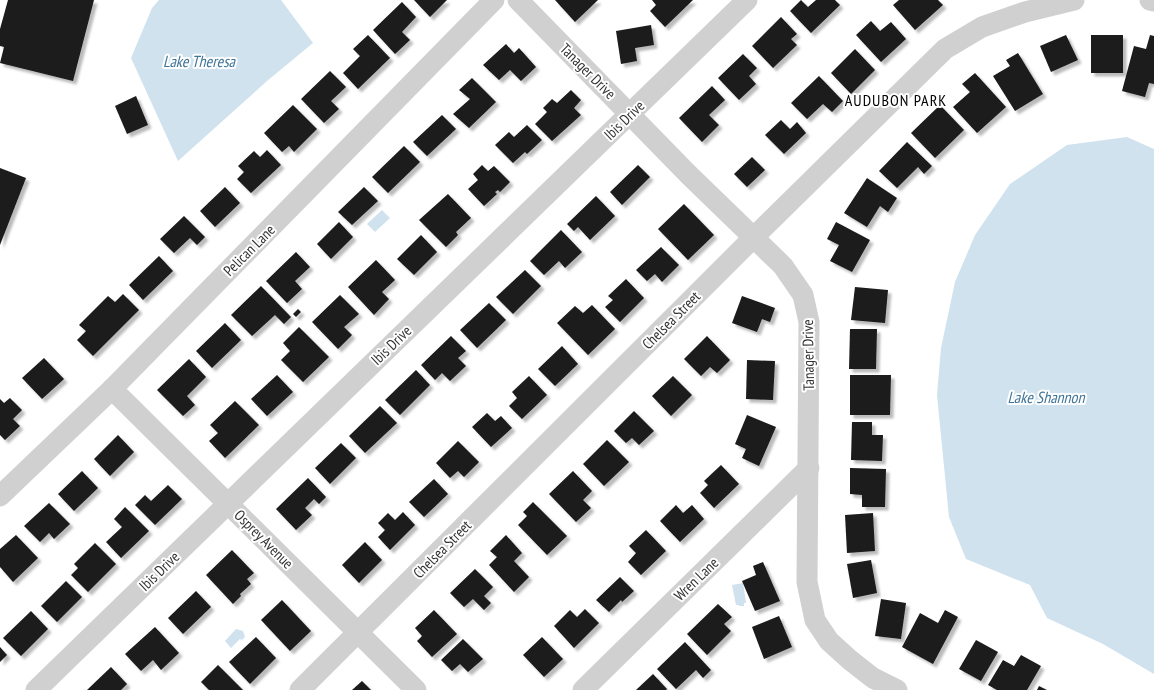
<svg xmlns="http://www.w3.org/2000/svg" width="1154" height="690" viewBox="0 0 1154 690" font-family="'PT Sans Narrow',sans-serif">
  <defs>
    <filter id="shadow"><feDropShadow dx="3.5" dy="3.5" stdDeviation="1" flood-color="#0004"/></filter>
  </defs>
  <rect width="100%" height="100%" fill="#fff"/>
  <g fill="#cfe2ee">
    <path d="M159 0H281L313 43 267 81 178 161 131 58 152 8Z"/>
    <path d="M1127 137 1154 149V674L1103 644 1047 618 1030 585 966 559 949 517 937 395 941 348 955 282 975 235 1010 184 1067 145Z"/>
    <path d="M382 210 390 218 375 232 367 224Z"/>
    <path d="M743 583 746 603H744V606H739V605H736L732 585Z"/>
    <path d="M236 629 243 631 245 637 242 640 240 639 231 648 225 641Z"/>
  </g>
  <g fill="#1a1a1a" filter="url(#shadow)">
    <path d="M8 0H94L73 81 0 63 4 47 0 46V29Z"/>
    <path d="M414 0H447L430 17Z"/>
    <path d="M555 0H598L575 22Z"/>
    <path d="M652 0H693L665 27 650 11 656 5Z"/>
    <path d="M801 0 808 7 816 0H835L840 5 811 33 790 11Z"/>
    <path d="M899 0H938L943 5 915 30 893 5Z"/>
    <path d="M402 2 416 17 402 32 410 40 395 54 373 30Z"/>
    <path d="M781 17 797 34 791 39 797 45 773 68 752 46Z"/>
    <path d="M871 21 880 31 891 22 906 39 881 62 856 35Z"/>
    <path d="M651 25 654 45 635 48 637 61 621 64 616 31Z"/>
    <path d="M368 35 390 58 358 89 343 73 360 56 353 49Z"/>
    <path d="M1066 35 1078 60 1051 72 1040 46Z"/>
    <rect x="1091" y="35" width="32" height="38"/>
    <path d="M1150 35 1154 36V84L1149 83 1145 97 1122 91 1134 46 1146 49Z"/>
    <path d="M506 44 514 53 519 48 536 67 521 81 510 70 499 80 483 65Z"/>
    <path d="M855 49 875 70 851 94 831 73Z"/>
    <path d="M1018 53 1043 94 1015 111 993 76 1010 66 1006 60Z"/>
    <path d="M743 54 757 68 749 76 756 84 739 100 718 78Z"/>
    <path d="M330 71 346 87 331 101 339 109 324 123 301 99Z"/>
    <path d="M975 73 1006 107 977 133 953 107 970 92 962 84Z"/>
    <path d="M819 76 843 101 832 112 823 104 807 119 791 103Z"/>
    <path d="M472 78 496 102 469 128 453 114 470 99 459 90Z"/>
    <path d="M712 86 725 100 709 115 719 125 702 142 679 118Z"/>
    <path d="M571 90 581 100 574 108 581 115 552 141 535 124 547 112 543 108 552 99 557 103Z"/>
    <path d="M136 96 148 125 127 134 115 106Z"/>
    <path d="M293 105 317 129 294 152 289 146 282 152 264 133Z"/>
    <path d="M940 105 964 130 935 158 911 133Z"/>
    <path d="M442 115 456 129 427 156 413 142Z"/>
    <path d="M781 120 790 129 797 122 806 133 784 154 765 135Z"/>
    <path d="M527 125 542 140 527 154 525 152 513 163 495 145 509 132 514 137Z"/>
    <path d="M907 142 932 166 924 174 918 167 897 188 879 171Z"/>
    <path d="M404 146 420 162 388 193 372 177Z"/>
    <path d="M267 150 281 165 251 193 237 179 244 172 238 166 254 151 260 157Z"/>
    <path d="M752 157 765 170 747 187 734 174Z"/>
    <path d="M482 165 488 171 494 166 510 182 500 192 498 190 495 192 497 194 484 206 468 189 478 180 473 174Z"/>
    <path d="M638 165 650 177 622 205 610 192Z"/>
    <path d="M0 168 26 178 0 245Z"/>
    <path d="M867 178 897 198 888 212 880 206 867 227 844 213Z"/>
    <path d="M225 187 240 203 215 227 200 211Z"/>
    <path d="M364 187 378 201 352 225 338 212Z"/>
    <path d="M448 194 471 218 456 232 458 235 446 247 419 220Z"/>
    <path d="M596 196 615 216 590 240 578 227 574 231 567 224Z"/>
    <path d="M684 204 714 235 688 260 658 229Z"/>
    <path d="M184 216 205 237 197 245 190 238 174 253 160 239Z"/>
    <path d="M339 222 353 237 331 259 317 244Z"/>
    <path d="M836 222 870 240 852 272 830 261 839 245 827 239Z"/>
    <path d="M561 230 582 252 565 268 559 261 544 275 530 261Z"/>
    <path d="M421 235 437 252 414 275 397 259Z"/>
    <path d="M661 247 679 265 662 282 655 274 647 281 636 270Z"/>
    <path d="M296 252 310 267 295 281 302 289 287 303 266 281Z"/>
    <path d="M159 256 173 271 143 300 129 285Z"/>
    <path d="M376 260 395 280 382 292 389 299 374 315 348 287Z"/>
    <path d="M525 270 541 286 513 314 496 297Z"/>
    <path d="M626 279 644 298 620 322 605 307 613 300 608 296Z"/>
    <path d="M261 286 291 317 284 324 275 315 252 336 231 315Z"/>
    <path d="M855 287 888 290 885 323 851 320Z"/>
    <path d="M123 294 139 310 93 356 77 340 86 331 79 325 108 296 115 302Z"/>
    <path d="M340 295 359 314 344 327 352 335 338 349 312 322Z"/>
    <path d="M742 296 775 308 770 322 762 319 757 332 732 323Z"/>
    <path d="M489 303 506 320 477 348 460 330Z"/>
    <path d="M592 305 615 329 588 355 557 323 575 306 583 313Z"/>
    <path d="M298 309 301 312 296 317 293 314Z"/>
    <path d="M225 323 241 340 212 368 196 351Z"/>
    <path d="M299 327 329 357 303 382 281 360 290 351 283 343Z"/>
    <path d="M850 329H877L876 369H849Z"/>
    <path d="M451 336 466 351 458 358 466 366 450 381 442 373 435 380 421 365Z"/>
    <path d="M707 336 730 360 717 373 710 367 701 376 684 359Z"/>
    <path d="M562 346 578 364 555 386 538 369Z"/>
    <path d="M44 358 64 379 42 399 22 378Z"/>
    <path d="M189 359 206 377 187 396 195 405 183 416 157 390Z"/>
    <path d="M747 360 775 361 773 400 746 399Z"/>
    <path d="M416 370 430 385 400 415 385 400Z"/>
    <path d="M277 375 293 392 267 416 251 399Z"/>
    <path d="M850 375H891L890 415H850Z"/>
    <path d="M529 376 547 395 522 419 509 406 517 398 512 392Z"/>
    <path d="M673 376 692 395 671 416 652 396Z"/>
    <path d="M10 398 22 410 13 419 20 426 5 440 0 435V399L4 403Z"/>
    <path d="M235 401 259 425 225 458 209 441 218 433 210 425Z"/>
    <path d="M380 406 397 423 365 453 349 436Z"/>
    <path d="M634 411 654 431 639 445 632 438 626 443 614 431Z"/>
    <path d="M487 413 495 421 501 416 512 428 491 447 472 427Z"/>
    <path d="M747 415 776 427 759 466 742 458 746 449 735 444Z"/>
    <path d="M852 422H872V435H883L882 461 851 460Z"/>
    <path d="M118 435 134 452 110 476 94 459Z"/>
    <path d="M607 440 629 462 604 486 583 464Z"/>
    <path d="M458 441 479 462 464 477 458 471 450 478 436 463Z"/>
    <path d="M341 443 356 458 330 484 315 468Z"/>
    <path d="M721 465 739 484 714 508 700 493 708 485 704 481Z"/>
    <path d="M850 468 886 469 885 507H862V495L850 494Z"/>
    <path d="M82 471 98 488 74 511 58 494Z"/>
    <path d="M573 471 592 491 583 500 591 508 576 522 549 494Z"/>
    <path d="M308 478 326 497 319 504 314 499 305 508 312 515 296 530 276 509Z"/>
    <path d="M434 479 448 494 424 517 409 502Z"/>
    <path d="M168 485 182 499 155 525 135 505 145 495 151 501Z"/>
    <path d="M533 502 567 536 547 555 518 525 527 516 523 512Z"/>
    <path d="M49 503 70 524 54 539 49 533 40 542 24 526Z"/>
    <path d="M676 505 683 513 692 505 704 519 680 542 660 521Z"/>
    <path d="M125 507 149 531 121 558 106 542 122 527 114 519Z"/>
    <path d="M403 512 415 525 390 550 378 537 385 530 378 523 388 513 395 520Z"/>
    <path d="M873 513 875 551 847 553 845 515Z"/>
    <path d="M646 530 666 551 641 575 628 562 636 553 629 546Z"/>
    <path d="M16 535 38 558 13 582 0 567V549Z"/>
    <path d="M506 535 522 553 514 561 529 577 514 592 489 565 497 557 490 551Z"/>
    <path d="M365 542 382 560 359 583 342 565Z"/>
    <path d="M95 543 116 564 88 592 71 575 78 568 74 564Z"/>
    <path d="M232 550 254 573 247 579 251 584 240 594 241 596 233 604 206 575Z"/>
    <path d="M871 560 877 593 853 598 847 564Z"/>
    <path d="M763 562 780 601 755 611 742 581 756 575 753 566Z"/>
    <path d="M475 569 493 587 484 596 491 603 484 610 473 599 464 607 450 593Z"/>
    <path d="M620 577 634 591 622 602 621 600 609 612 596 600Z"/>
    <path d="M66 581 82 597 57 622 41 606Z"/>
    <path d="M196 591 211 607 183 634 168 618Z"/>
    <path d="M881 599 906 603 901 639 875 636Z"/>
    <path d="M282 600 311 631 290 651 261 620Z"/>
    <path d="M718 604 732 617 724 624 731 631 707 655 687 634Z"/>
    <path d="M585 609 599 623 574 648 554 626 570 610 577 617Z"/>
    <path d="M434 610 457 634 432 657 417 641 422 636 415 628Z"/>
    <path d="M945 610 958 617 933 664 902 647 920 613 938 623Z"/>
    <path d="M31 611 48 629 21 656 3 638Z"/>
    <path d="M779 616 792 647 764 659 752 627Z"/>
    <path d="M155 627 179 653 161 670 153 660 141 671 125 654Z"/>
    <path d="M256 637 276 658 250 684 229 662Z"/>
    <path d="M542 637 563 659 544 677 523 655Z"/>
    <path d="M463 639 483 659 468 672 460 664 452 671 441 660Z"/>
    <path d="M976 640 998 652 981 681 959 669Z"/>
    <path d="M685 642 711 670 703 678 696 670 676 689 657 669Z"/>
    <path d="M0 647 7 655 0 662Z"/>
    <path d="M1021 655 1041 666 1027 690H997L988 685 1003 660 1014 666Z"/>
    <path d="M218 665 243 690H209L201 682Z"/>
    <path d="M111 667 127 684 121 690H87Z"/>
    <path d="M653 674 667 689 666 690H636Z"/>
    <path d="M362 681 371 690H352Z"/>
    <path d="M1039 686 1047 690H1037Z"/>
  </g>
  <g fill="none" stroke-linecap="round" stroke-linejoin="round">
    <g stroke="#d0d0d0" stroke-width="21">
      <path d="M518 0 689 175 783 266 803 295 809 322 807 582 815 620 829 641 850 660 873 678 897 690"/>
      <path d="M1150 0 1154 1"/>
      <path d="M112 389 416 690"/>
      <path d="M0 496 112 389 494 0"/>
      <path d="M36 690 747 0"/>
      <path d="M300 690 753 238 945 49 982 27 1025 12 1074 0"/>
      <path d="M583 690 809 468"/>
    </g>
  </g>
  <g text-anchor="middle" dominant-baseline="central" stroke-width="4" stroke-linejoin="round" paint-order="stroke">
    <g font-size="15" fill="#333" stroke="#fff">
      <text transform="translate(588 71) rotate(45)">Tanager Drive</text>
      <text transform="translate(624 120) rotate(-44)">Ibis Drive</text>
      <text transform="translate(249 250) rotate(-45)">Pelican Lane</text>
      <text transform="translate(671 320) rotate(-45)">Chelsea Street</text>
      <text transform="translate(391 345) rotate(-44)">Ibis Drive</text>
      <text transform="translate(808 355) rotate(-91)">Tanager Drive</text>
      <text transform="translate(264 539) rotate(45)">Osprey Avenue</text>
      <text transform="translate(442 549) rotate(-45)">Chelsea Street</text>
      <text transform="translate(159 571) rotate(-44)">Ibis Drive</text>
      <text transform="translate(696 579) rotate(-44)">Wren Lane</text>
    </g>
    <g font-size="16" font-style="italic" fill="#3f7597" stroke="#fff">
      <text x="199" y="61">Lake Theresa</text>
      <text x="1046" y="397">Lake Shannon</text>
    </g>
    <g font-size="16" letter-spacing="1" fill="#000" stroke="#fff">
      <text x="896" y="100">AUDUBON PARK</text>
    </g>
  </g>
</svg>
